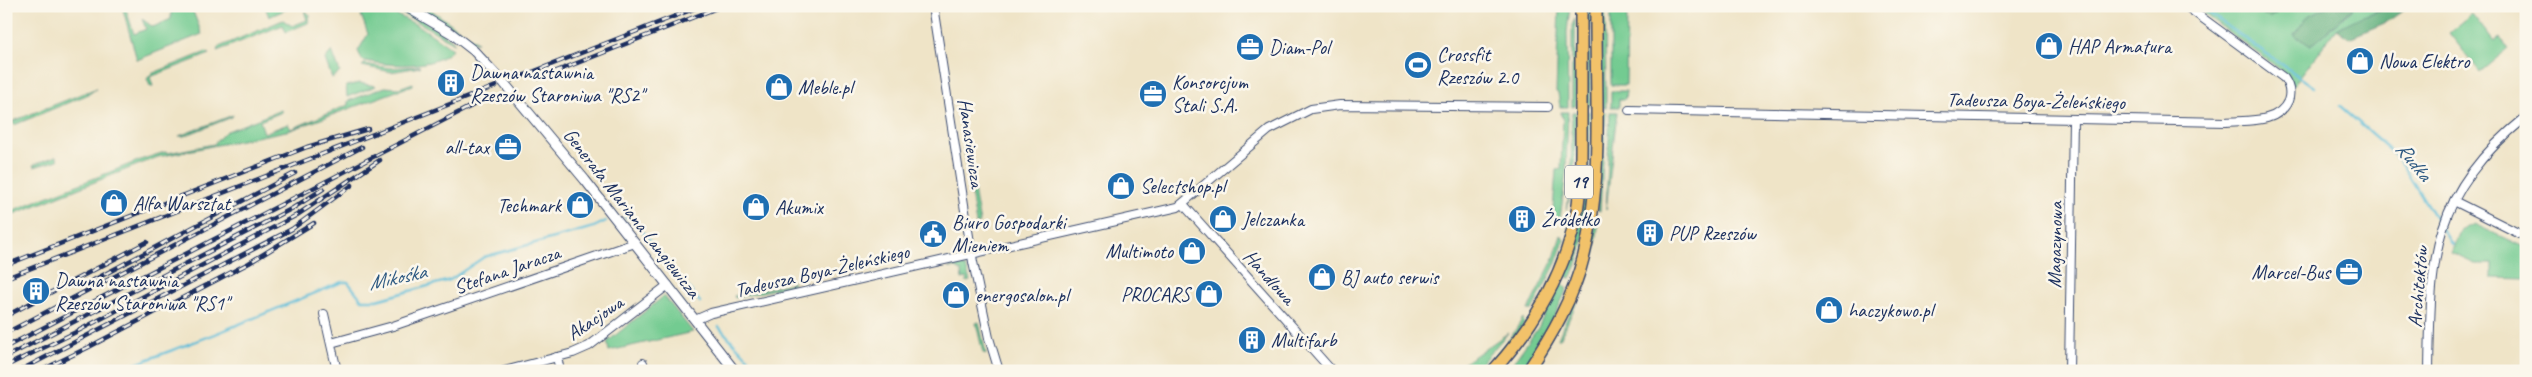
<svg xmlns="http://www.w3.org/2000/svg" width="2532" height="377" viewBox="0 0 2532 377" font-family="Caveat,sans-serif">
  <rect width="100%" height="100%" fill="#fbf7ec"/>
  <filter id="ink" filterUnits="userSpaceOnUse"><feTurbulence type="fractalNoise" baseFrequency=".02" numOctaves="2"/><feDisplacementMap in="SourceGraphic" scale="10" xChannelSelector="R" yChannelSelector="G"/><feConvolveMatrix kernelMatrix="1 2 1 2 8 2 1 2 1" color-interpolation-filters="sRGB"/></filter>
  <filter id="wash" filterUnits="userSpaceOnUse"><feTurbulence type="fractalNoise" baseFrequency=".0096" numOctaves="4" result="noise"/><feDisplacementMap in="SourceGraphic" scale="20" xChannelSelector="R" yChannelSelector="G"/><feGaussianBlur stdDeviation="1.12" result="paint"/><feColorMatrix in="noise" values="0 0 0 0 0 0 0 0 0 0 0 0 0 0 0 0 0 1.4 0 .05"/><feComposite in="paint" operator="in"/></filter>
  <g filter="url(#wash)">
    <rect width="100%" height="100%" fill="#efe4c7"/>
    <g fill="#73cb91" stroke="#477d78">
      <path d="M122 6H125L134 34 146 29 142 19 153 27 171 19V6H198L192 9 202 34 137 60Z"/>
      <path d="M267 6H293L269 17 266 9Z"/>
      <path d="M368 6H379L421 27 452 49C438 70 383 66 362 60L358 51 368 34 361 15Z"/>
      <path d="M387 6C406 6 437 29 452 40L455 44 420 23Z"/>
      <path d="M417 6 430 9 477 42H473L454 28Z"/>
      <path d="M1559 6H1570L1567 32 1568 107H1560L1558 93 1556 92Z"/>
      <rect x="1587" y="6" width="3" height="100"/>
      <path d="M1601 6H1605L1606 107H1601Z"/>
      <path d="M1611 6H1627L1626 85H1611Z"/>
      <path d="M2209 6H2252L2269 18 2276 8 2272 6H2328L2307 17 2294 35 2311 46 2353 9 2351 6H2408L2401 12 2389 7 2383 8 2336 29 2293 86 2285 73 2204 14Z"/>
      <path d="M306 11 310 15 308 23 286 32 283 25 217 51 219 47 283 20 292 26 307 20 305 14Z"/>
      <path d="M2472 14 2494 42 2500 38 2509 48 2480 72 2449 33Z"/>
      <path d="M1575 19 1576 106 1572 107V25Z"/>
      <path d="M332 51 340 72 332 78 325 59Z"/>
      <path d="M206 52 210 54 150 77 153 86H150L147 79 151 74Z"/>
      <path d="M364 64 390 68 419 66 420 67 391 72 362 66Z"/>
      <path d="M359 83 376 86 347 97 346 86Z"/>
      <path d="M413 83V85L291 130 158 157 6 217V213L143 159 165 152 168 153 214 144 225 132 281 110 282 112 260 121 264 133 288 124 291 129 348 105V101L385 87 399 88Z"/>
      <path d="M97 88 89 94 14 125 13 121Z"/>
      <path d="M1611 91H1626L1625 99H1619V107H1611Z"/>
      <path d="M1561 112H1568L1566 173 1560 219 1552 222 1556 170 1561 169 1563 117 1561 116Z"/>
      <path d="M1572 112H1576L1574 175 1567 210 1571 173Z"/>
      <path d="M1586 112H1590C1589 151 1592 247 1570 278L1563 275C1587 224 1585 168 1586 112Z"/>
      <path d="M1601 112H1606L1600 211 1598 210Z"/>
      <path d="M1610 112H1617L1606 210Z"/>
      <path d="M233 115 232 117 184 136H179Z"/>
      <path d="M960 124H962L980 223 976 224Z"/>
      <path d="M56 156 58 160 34 167 33 165Z"/>
      <path d="M1599 220 1594 256 1585 284 1584 272 1596 222Z"/>
      <path d="M2474 224 2526 248V279L2492 278V264H2475L2451 253 2460 231Z"/>
      <path d="M1561 235 1564 240 1556 263 1532 310H1528L1554 258Z"/>
      <path d="M959 265 966 267 970 281 967 282 966 278 962 279 961 271 956 268H948Z"/>
      <path d="M793 281V285L735 298 734 296 791 283Z"/>
      <path d="M1562 283 1567 289 1548 330 1522 371H1507L1538 328 1558 285Z"/>
      <path d="M1579 289 1582 291 1560 339H1558Z"/>
      <path d="M664 296 693 332 609 351 607 342Z"/>
      <path d="M1523 318 1524 324 1487 371H1481L1511 337Z"/>
      <path d="M979 322 986 354 983 353 976 323Z"/>
      <path d="M1508 333 1474 371H1453Z"/>
    </g>
    <g fill="#5eaf7b" stroke="#3c6f6c">
      <path d="M2252 6 2276 8V14L2269 18Z"/>
      <path d="M2328 6H2351L2353 8 2311 46 2294 35 2307 17Z"/>
      <path d="M2389 7 2401 12 2387 22 2349 38 2336 29 2360 17Z"/>
    </g>
    <g fill="none" stroke-linecap="round" stroke-linejoin="round">
      <g stroke="#58bbd7" stroke-width="2.5">
        <path d="M2199 6 2314 87"/>
        <path d="M2340 106 2390 150 2403 166 2452 245"/>
        <path d="M625 217 634 221 700 302"/>
        <path d="M719 327 760 371"/>
        <path d="M117 371 215 334 342 282H348L362 300H377L450 280 484 257 594 227 606 221"/>
      </g>
    </g>
  </g>
  <g filter="url(#ink)">
    <g fill="none" stroke-linecap="round" stroke-linejoin="round">
      <defs>
        <g id="minor">
          <path d="M933 6 973 262 989 338 999 371"/>
          <path d="M1629 110 2226 122C2246 120 2278 124 2288 101 2291 93 2289 85 2284 78L2186 6"/>
          <path d="M2454 201 2526 237"/>
          <path d="M1183 204 1332 371"/>
          <path d="M324 314 337 371"/>
          <path d="M695 320 711 313 1178 207 1269 130 1311 109 1340 105 1548 107"/>
          <path d="M331 343 393 326 635 243"/>
          <path d="M557 357 560 371"/>
          <path d="M643 363 645 371"/>
          <path d="M504 371 573 353 589 346 668 285"/>
          <path d="M2069 371 2073 119"/>
          <path d="M2429 371C2431 256 2430 195 2526 117"/>
        </g>
        <path id="tertiary" d="M405 6 451 33 474 51 504 83 585 180 735 371"/>
        <g id="primary">
          <path d="M1493 371C1534 326 1566 271 1577 211 1582 180 1581 148 1581 116 1581 80 1581 43 1581 6"/>
          <path d="M1528 371C1552 335 1574 297 1584 255 1604 175 1595 88 1596 6"/>
        </g>
      </defs>
      <use href="#minor" stroke="#3b4a6e" stroke-width="10"/>
      <use href="#tertiary" stroke="#3b4a6e" stroke-width="11"/>
      <use href="#primary" stroke="#3b4a6e" stroke-width="14"/>
      <use href="#minor" stroke="#fff" stroke-width="8"/>
      <use href="#tertiary" stroke="#fff" stroke-width="9"/>
      <use href="#primary" stroke="#f2c26a" stroke-width="11"/>
      <defs>
        <g id="rail">
          <path d="M539 78 722 6"/>
          <path d="M512 80 701 6"/>
          <path d="M6 265 307 147 368 129"/>
          <path d="M6 278 496 86"/>
          <path d="M90 282 295 173"/>
          <path d="M6 316 147 242"/>
          <path d="M6 333 362 147"/>
          <path d="M6 347 481 101"/>
          <path d="M6 357 293 208 323 189"/>
          <path d="M6 366 78 331 297 215 380 160"/>
          <path d="M19 371 292 229 352 185"/>
          <path d="M40 371 87 348 249 263 314 223"/>
        </g>
      </defs>
      <use href="#rail" stroke="#1b2f5e" stroke-width="4.5"/>
      <use href="#rail" stroke="#fbf7ec" stroke-width="2.5" stroke-dasharray="8" stroke-linecap="butt"/>
    </g>
  </g>
  <defs>
    <symbol id="shop-disc" viewBox="-11 -11 22 22"><circle r="9.5" fill="#1f6fb2" stroke="#fbf7ec"/><path d="M-5-2.5h2.3a2.7 3.5 0 0 1 5.4 0H5L5.5 6h-11ZM-1.5-2.5h3a1.5 2.3 0 0 0-3 0Z" fill="#fff"/></symbol>
    <symbol id="office-disc" viewBox="-11 -11 22 22"><circle r="9.5" fill="#1f6fb2" stroke="#fbf7ec"/><path d="M-6-3h4V-5.5h4V-3h4V5H-6ZM-1-4.5V-3h2v-1.5ZM-6 0V1H6V0Z" fill="#fff"/></symbol>
    <symbol id="stadium-disc" viewBox="-11 -11 22 22"><circle r="9.5" fill="#1f6fb2" stroke="#fbf7ec"/><path d="M0-5a6.5 5 0 1 0 0 10a6.5 5 0 1 0 0-10ZM-3.5-1.8h7v3.6h-7Z" fill="#fff"/></symbol>
    <symbol id="building-disc" viewBox="-11 -11 22 22"><circle r="9.5" fill="#1f6fb2" stroke="#fbf7ec"/><path d="M-4-6H4V6H1V3H-1V6H-4ZM-2.5-4.3h1.7v1.8h-1.7ZM.8-4.3h1.7v1.8H.8ZM-2.5-1h1.7V.8h-1.7ZM.8-1h1.7V.8H.8Z" fill="#fff"/></symbol>
    <symbol id="civic-disc" viewBox="-11 -11 22 22"><circle r="9.5" fill="#1f6fb2" stroke="#fbf7ec"/><path d="M-.6-6.5H3V-4.5H.6V-3L4-1V1h2V6H-6V1h2V-1L-.6-3ZM-1.2 2.5V6h2.4V2.5Z" fill="#fff"/></symbol>
  </defs>
  <g fill-rule="evenodd">
    <use href="#shop-disc" x="2033" y="30" width="32" height="32"/>
    <use href="#office-disc" x="1234" y="31" width="32" height="32"/>
    <use href="#shop-disc" x="2344" y="45" width="32" height="32"/>
    <use href="#stadium-disc" x="1402" y="49" width="32" height="32"/>
    <use href="#building-disc" x="435" y="67" width="32" height="32"/>
    <use href="#shop-disc" x="763" y="71" width="32" height="32"/>
    <use href="#office-disc" x="1137" y="78" width="32" height="32"/>
    <use href="#office-disc" x="492" y="131" width="32" height="32"/>
    <use href="#shop-disc" x="1105" y="170" width="32" height="32"/>
    <use href="#shop-disc" x="98" y="187" width="32" height="32"/>
    <use href="#shop-disc" x="564" y="189" width="32" height="32"/>
    <use href="#shop-disc" x="740" y="191" width="32" height="32"/>
    <use href="#shop-disc" x="1207" y="203" width="32" height="32"/>
    <use href="#building-disc" x="1506" y="203" width="32" height="32"/>
    <use href="#building-disc" x="1634" y="217" width="32" height="32"/>
    <use href="#civic-disc" x="917" y="218" width="32" height="32"/>
    <use href="#shop-disc" x="1176" y="235" width="32" height="32"/>
    <use href="#office-disc" x="2333" y="256" width="32" height="32"/>
    <use href="#shop-disc" x="1306" y="261" width="32" height="32"/>
    <use href="#building-disc" x="20" y="275" width="32" height="32"/>
    <use href="#shop-disc" x="1193" y="278" width="32" height="32"/>
    <use href="#shop-disc" x="940" y="279" width="32" height="32"/>
    <use href="#shop-disc" x="1813" y="294" width="32" height="32"/>
    <use href="#building-disc" x="1236" y="324" width="32" height="32"/>
  </g>
  <g text-anchor="middle" dominant-baseline="central" stroke-width="5" stroke-linejoin="round" paint-order="stroke">
    <rect fill="#fbf7ec" stroke="#5e6b89" stroke-width="1" x="1565" y="165.5" width="28" height="33" rx="4"/>
    <g font-size="19" font-weight="bold" fill="#1b2f5e">
      <text x="1579" y="182">19</text>
    </g>
    <g font-size="20" fill="#1b2f5e" stroke="#fbf7ec" text-anchor="start">
      <text x="2068" y="46">HAP Armatura</text>
      <text x="1269" y="47">Diam-Pol</text>
      <text x="1437" y="54">Crossfit<tspan x="1437" dy="23">Rzeszów 2.0</tspan></text>
      <text x="2379" y="61">Nowa Elektro</text>
      <text x="470" y="72">Dawna nastawnia<tspan x="470" dy="23">Rzeszów Staroniwa "RS2"</tspan></text>
      <text x="1172" y="82">Konsorcjum<tspan x="1172" dy="23">Stali S.A.</tspan></text>
      <text x="798" y="87">Meble.pl</text>
      <text x="489" y="147" text-anchor="end">all-tax</text>
      <text x="1140" y="186">Selectshop.pl</text>
      <text x="133" y="203">Alfa Warsztat</text>
      <text x="561" y="205" text-anchor="end">Techmark</text>
      <text x="775" y="207">Akumix</text>
      <text x="1242" y="219">Jelczanka</text>
      <text x="1541" y="219">Źródełko</text>
      <text x="952" y="222">Biuro Gospodarki<tspan x="952" dy="23">Mieniem</tspan></text>
      <text x="1669" y="233">PUP Rzeszów</text>
      <text x="1173" y="251" text-anchor="end">Multimoto</text>
      <text x="2330" y="272" text-anchor="end">Marcel-Bus</text>
      <text x="1341" y="277">BJ auto serwis</text>
      <text x="55" y="280">Dawna nastawnia<tspan x="55" dy="23">Rzeszów Staroniwa "RS1"</tspan></text>
      <text x="1190" y="294" text-anchor="end">PROCARS</text>
      <text x="975" y="295">energosalon.pl</text>
      <text x="1848" y="310">haczykowo.pl</text>
      <text x="1271" y="340">Multifarb</text>
    </g>
    <g font-size="20" fill="#1b2f5e" stroke="#fbf7ec">
      <text transform="translate(2036 101) rotate(1)">Tadeusza Boya-Żeleńskiego</text>
      <text transform="translate(971 143) rotate(82)">Hanasiewicza</text>
      <text transform="translate(632 213) rotate(52)">Generała Mariana Langiewicza</text>
      <text transform="translate(2055 245) rotate(-89)">Magazynowa</text>
      <text transform="translate(507 270) rotate(-19)">Stefana Jaracza</text>
      <text transform="translate(822 271) rotate(-13)">Tadeusza Boya-Żeleńskiego</text>
      <text transform="translate(1269 277) rotate(48)">Handlowa</text>
      <text transform="translate(2418 287) rotate(-85)">Architektów</text>
      <text transform="translate(595 318) rotate(-34)">Akacjowa</text>
    </g>
    <g font-size="21" font-style="italic" fill="#2d5982" stroke="#fbf7ec">
      <text transform="translate(2414 161) rotate(51)">Rudka</text>
      <text transform="translate(397 277) rotate(-12)">Mikośka</text>
    </g>
  </g>
  <rect width="2532" height="377" fill="none" stroke="#fbf7ec" stroke-width="25"/>
</svg>
